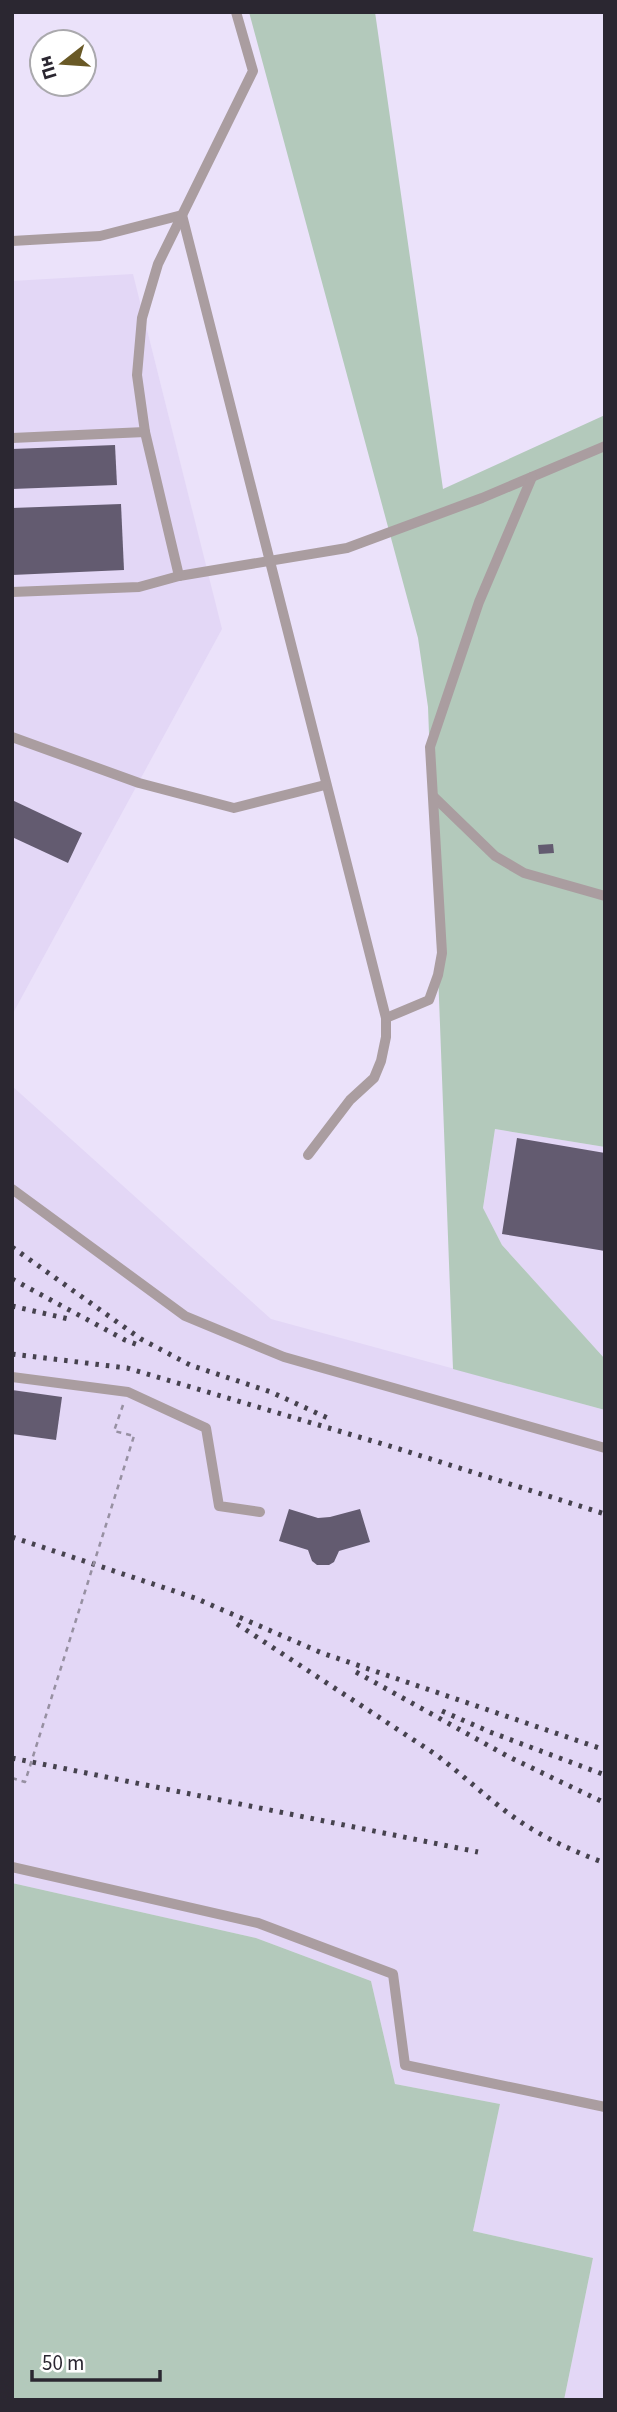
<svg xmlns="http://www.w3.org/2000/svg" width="617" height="2412" viewBox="0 0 617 2412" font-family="'Source Sans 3',sans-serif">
  <rect width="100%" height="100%" fill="#ebe2fa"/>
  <g fill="#e3d7f6">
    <path d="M133 274 222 629 12 1015V281Z"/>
    <path d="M12 1086 271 1319 605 1410V2400H564L593 2258 473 2231 500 2104 395 2084 371 1981 256 1938 12 1883Z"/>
    <path d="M495 1129 605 1147V1359L502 1245 483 1209Z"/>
  </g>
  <g fill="#b3c9bb">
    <path d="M249 12H375L443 489 605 415V1147L495 1129 483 1208 502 1245 605 1359V1410L453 1369 428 707 418 638Z"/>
    <path d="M12 1883 256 1938 371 1981 395 2084 500 2104 473 2231 593 2258 564 2400H12Z"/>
  </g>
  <g fill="#635b70">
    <path d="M115 445 117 485 12 489V449Z"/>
    <path d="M121 504 124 570 12 575V508Z"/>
    <path d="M12 800 82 833 68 863 12 837Z"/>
    <path d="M553 844 554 853 539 854 538 845Z"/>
    <path d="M517 1138 605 1153V1251L502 1234Z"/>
    <path d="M12 1390 62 1397 56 1440 12 1434Z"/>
    <path d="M289 1509 318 1518 330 1517 360 1509 370 1542 339 1551 334 1562 329 1565H317L312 1561 308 1550 279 1541Z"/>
  </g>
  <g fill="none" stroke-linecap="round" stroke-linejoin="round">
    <g stroke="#9790a2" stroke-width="2.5" stroke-dasharray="5 5" stroke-linecap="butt">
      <path d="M123 1405 114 1431 134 1436"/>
      <path d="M12 1778 25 1782 30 1766"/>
    </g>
    <g stroke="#aa9da0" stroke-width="10">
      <path d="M12 241 100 236 182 215 386 1018V1037L381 1061 374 1078 350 1100 308 1155"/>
      <path d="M12 438 145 432"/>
      <path d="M179 576 145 432 137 375 142 318 158 264 253 71 236 12"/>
      <path d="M12 592 139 587 179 576 347 548 482 498 605 446"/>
      <path d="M12 737 139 783 234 808 325 785"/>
      <path d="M433 796 495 856 524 873 605 896"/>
      <path d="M386 1018 429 1000 438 975 442 953 430 747 479 602 532 477"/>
      <path d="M12 1189 185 1316 284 1357 605 1448"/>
      <path d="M12 1377 128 1392 206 1428 219 1506 260 1512"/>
      <path d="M12 1867 258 1923 393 1974 405 2065 605 2107"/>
    </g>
    <g stroke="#46424e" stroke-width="5" stroke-dasharray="3.5 7" stroke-linecap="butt">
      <path d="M12 1247 141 1339 190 1365 271 1392 332 1420"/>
      <path d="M12 1279 125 1340 141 1346"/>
      <path d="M12 1306 73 1320"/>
      <path d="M12 1354 127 1368 396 1448 605 1514"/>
      <path d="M12 1537 195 1598 322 1653 605 1750"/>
      <path d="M237 1624 435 1754C458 1771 477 1789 499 1806 531 1832 567 1849 605 1863"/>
      <path d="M356 1672 509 1757 605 1803"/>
      <path d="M442 1711 490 1732 605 1775"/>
      <path d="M12 1758 478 1852"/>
    </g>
    <path stroke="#9790a2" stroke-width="2.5" stroke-dasharray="5 5" stroke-linecap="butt" d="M30 1766 134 1436"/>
  </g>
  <rect width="617" height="2412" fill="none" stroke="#2b2731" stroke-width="28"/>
  <g transform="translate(63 63) rotate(253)"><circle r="33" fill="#ffffff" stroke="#aaa9ad" stroke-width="2"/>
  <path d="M0-5L12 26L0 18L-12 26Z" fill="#695926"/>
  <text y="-10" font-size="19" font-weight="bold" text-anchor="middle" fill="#2b2731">Пн</text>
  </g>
  <path d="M32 2370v10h128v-10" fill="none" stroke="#2b2731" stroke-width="3.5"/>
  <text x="42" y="2370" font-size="21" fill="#2b2731" stroke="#ffffff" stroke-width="5" paint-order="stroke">50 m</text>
</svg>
